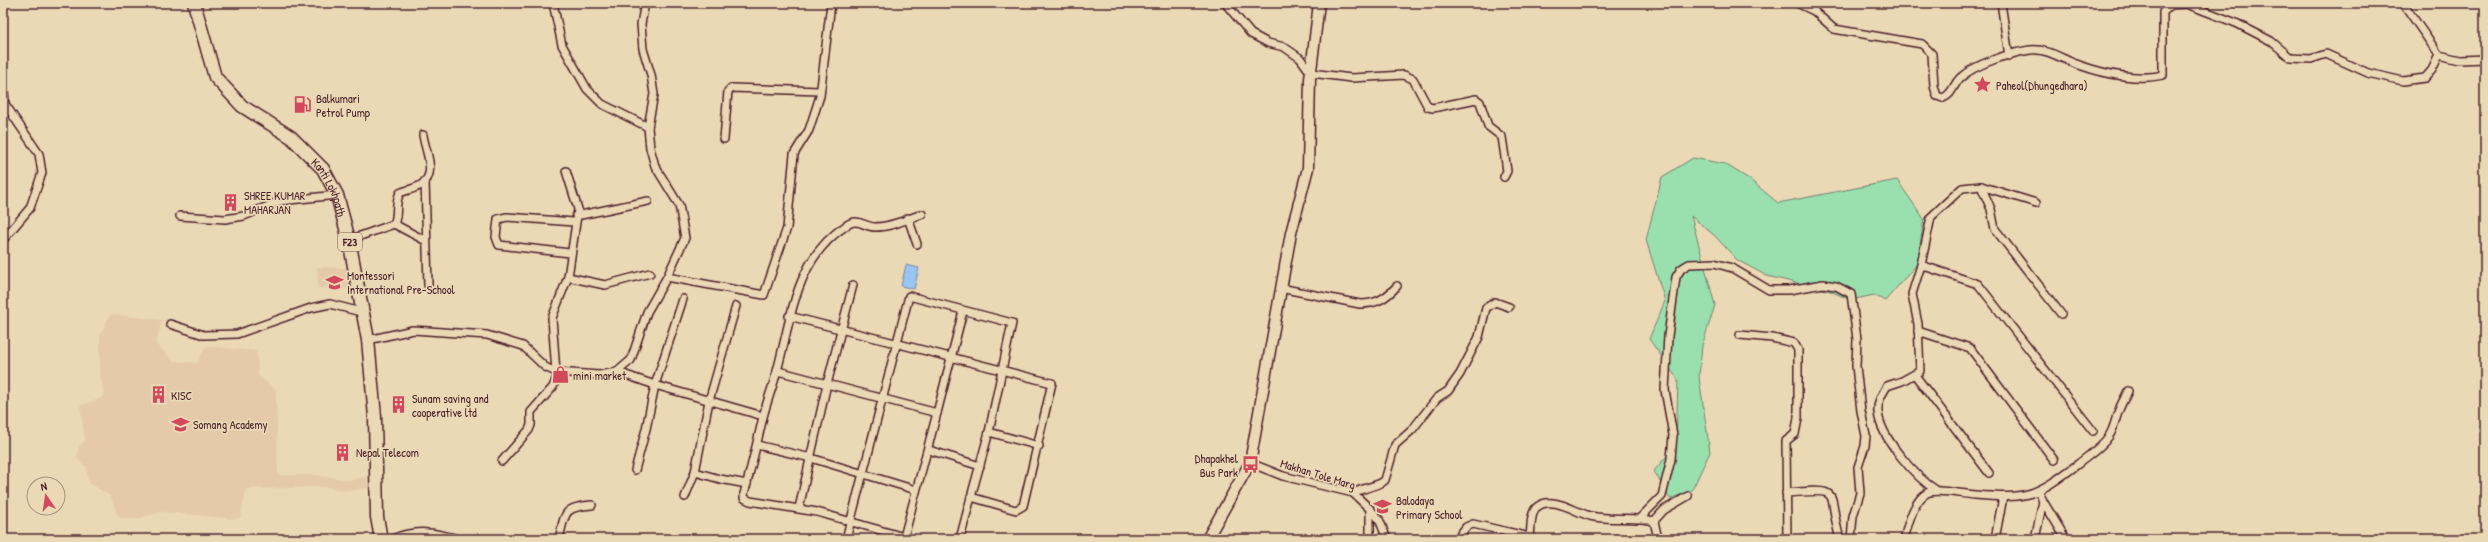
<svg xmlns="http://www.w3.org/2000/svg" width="2488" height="542" viewBox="0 0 2488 542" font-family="'Patrick Hand',sans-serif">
  <rect width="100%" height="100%" fill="#ebd9b6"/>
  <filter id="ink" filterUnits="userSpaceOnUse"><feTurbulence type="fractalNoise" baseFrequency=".025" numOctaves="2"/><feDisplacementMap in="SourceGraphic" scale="8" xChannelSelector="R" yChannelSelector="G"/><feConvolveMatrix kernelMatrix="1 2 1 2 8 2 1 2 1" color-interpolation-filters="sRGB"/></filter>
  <g filter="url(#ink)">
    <g fill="#e4caa9">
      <path d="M317 267 348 268 352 289 318 288Z"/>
      <path d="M110 314 162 320 156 344 173 361 197 363 206 346 257 351 258 375 276 390 278 475H315L349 480 366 477 368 488 345 491 325 487 246 489 241 517 235 519 162 512 137 519 119 518 110 496 89 483 86 467 77 459 79 446 85 440 80 406 104 397 100 372V336Z"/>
    </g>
    <path fill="#9ae0ae" stroke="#72806c" d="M1693 158 1725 164 1749 179 1778 203 1897 180 1924 219 1917 264 1885 301 1874 295 1851 300 1830 291 1767 276 1737 260 1715 236 1691 216 1715 305 1702 346 1699 377 1710 452 1692 490 1670 499 1654 471 1676 445 1678 380 1649 339 1665 301 1646 240 1662 177Z"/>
    <path fill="#98c5f2" stroke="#7983a2" d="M906 265 919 268 914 289 901 286Z"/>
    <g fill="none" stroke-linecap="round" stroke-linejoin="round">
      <defs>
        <g id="street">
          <path d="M553 3 562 45 587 89 602 104 648 127"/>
          <path d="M645 3 641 24 643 49 651 75 654 94 648 127 650 148 655 166 679 205 685 238 667 277"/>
          <path d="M1225 3 1251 34 1268 43 1284 47 1300 58 1311 73 1351 78 1404 75 1413 79 1428 107 1433 108 1476 99 1480 102 1488 126 1502 137 1507 171 1504 177"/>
          <path d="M1797 3 1814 11 1834 29 1922 44 1932 54 1934 86 1937 96 1943 98C1953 94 1953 85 1960 78 1975 64 2010 53 2030 50 2049 48 2064 61 2082 66 2105 74 2138 81 2163 75V12L2171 5 2187 4 2236 23 2271 41 2291 58 2311 59 2326 54 2368 73 2403 81 2425 78 2432 70 2439 55 2403 3"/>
          <path d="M2001 3 2009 56"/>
          <path d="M2439 55 2460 60 2485 59"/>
          <path d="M3 81 5 103"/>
          <path d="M3 101 39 154 42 173 30 208 3 240"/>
          <path d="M724 139 728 91 731 88 820 91"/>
          <path d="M425 181 428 285"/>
          <path d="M1981 186 1991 209 1995 229 2061 314"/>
          <path d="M180 216 225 219 244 216 280 201 337 195"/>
          <path d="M576 216 648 201"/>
          <path d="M908 218 917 244"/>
          <path d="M394 224 426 241"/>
          <path d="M349 240 394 224C399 214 394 203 400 193 406 190 415 189 421 185 438 174 425 151 423 135"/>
          <path d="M570 253 499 245 496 237 498 219 507 217 574 222"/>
          <path d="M1921 265 1978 284 2093 431"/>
          <path d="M568 277 605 285 650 273"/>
          <path d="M1280 288 1360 304C1377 304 1386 298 1397 286"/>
          <path d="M789 316 1052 383 1023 506 1016 510 971 497 960 539"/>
          <path d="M170 324 204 335 237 334 311 308 330 304 365 313"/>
          <path d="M1918 331 1970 348 2054 460"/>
          <path d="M1740 335 1772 338 1794 343 1798 350V418L1795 434 1786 441 1787 539"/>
          <path d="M368 340 413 330 487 335 523 346 545 367 556 372 599 375 617 372 631 360 647 312 667 277 764 295 787 228 794 154 809 130 820 96 831 3"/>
          <path d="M778 371 937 413 963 311"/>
          <path d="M556 372 552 318 568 277 578 209 566 171"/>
          <path d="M617 372 655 385 763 416"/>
          <path d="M1915 375 1989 473"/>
          <path d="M989 432 1039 446"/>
          <path d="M757 445 811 458 916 490"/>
          <path d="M929 450 980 466"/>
          <path d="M502 461 529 430 531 425V412L553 387 559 372"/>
          <path d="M1250 463 1283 476 1353 493 1370 509V539"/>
          <path d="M635 470 646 429 655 385 683 299"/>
          <path d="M695 472 720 479 747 484"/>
          <path d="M1936 490C1915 477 1880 437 1878 412 1877 402 1882 394 1887 386L1902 381 1920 371 1918 324 1912 294 1921 265 1931 217 1962 188 1981 186 2036 203"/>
          <path d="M1353 493C1362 488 1380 486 1385 480L1395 445 1412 430 1437 398 1448 391 1460 374 1479 337 1486 308 1495 302 1509 307"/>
          <path d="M1786 493C1846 488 1826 490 1840 539"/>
          <path d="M685 497 695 472 709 401 736 306"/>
          <path d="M2043 501 2066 539"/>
          <path d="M799 508 827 384 853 285"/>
          <path d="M1370 509 1379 519 1387 539"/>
          <path d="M1640 518 1662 496 1671 459 1673 435 1665 390 1668 336 1676 277 1681 269 1689 264 1714 263 1732 268 1769 290H1789L1823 284 1836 286 1851 294 1857 339 1856 366 1861 411 1866 436 1865 446 1858 467 1860 493 1853 516 1851 539"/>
          <path d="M392 539C415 529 435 532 458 539"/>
          <path d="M559 539C565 513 563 507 592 505"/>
          <path d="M846 539 909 296 1012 323 989 432 971 497"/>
          <path d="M903 539 904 537 817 512 750 501 744 498V494C751 468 757 443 763 417 767 401 773 386 777 371 792 317 795 258 847 225 858 217 864 227 875 227 891 227 908 219 922 214"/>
          <path d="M913 539 904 537 937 413"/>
          <path d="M1457 539 1466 527 1473 524 1530 537"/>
          <path d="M1530 539C1531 531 1530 512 1537 507 1552 495 1575 512 1590 516 1612 521 1633 516 1654 521"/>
          <path d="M1658 539 1654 521 1664 510 1688 496"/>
          <path d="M1904 539C1908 525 1913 501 1927 493 1937 488 1962 494 1975 495 2028 499 2035 497 2078 464 2089 455 2101 448 2109 436 2115 427 2115 419 2119 410 2121 404 2125 398 2128 391"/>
          <path d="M1995 539 2003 497"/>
          <path d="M2035 539 2043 501 2039 492"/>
        </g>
        <path id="secondary" d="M1207 539 1250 463 1291 233 1308 168 1310 79 1319 3"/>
        <g id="primary">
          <path id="s1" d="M194 3 215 77 242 106 291 137 323 169 337 195 349 240 368 340 375 417 377 517 381 539"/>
        </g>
      </defs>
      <use href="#street" stroke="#4a1f2b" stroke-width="10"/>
      <use href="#secondary" stroke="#4a1f2b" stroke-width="13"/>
      <use href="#primary" stroke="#4a1f2b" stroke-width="15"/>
      <use href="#street" stroke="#ebd9b6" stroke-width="7"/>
      <use href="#secondary" stroke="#ebd9b6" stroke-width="10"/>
      <use href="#primary" stroke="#ebd9b6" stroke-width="12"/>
    </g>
  </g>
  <defs>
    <symbol id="sight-bare" viewBox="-9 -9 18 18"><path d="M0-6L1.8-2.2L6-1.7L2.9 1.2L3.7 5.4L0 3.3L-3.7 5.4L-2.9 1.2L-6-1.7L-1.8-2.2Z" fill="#d1495b" stroke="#ebd9b6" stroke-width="2.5" paint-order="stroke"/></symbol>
    <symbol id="fuel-bare" viewBox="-9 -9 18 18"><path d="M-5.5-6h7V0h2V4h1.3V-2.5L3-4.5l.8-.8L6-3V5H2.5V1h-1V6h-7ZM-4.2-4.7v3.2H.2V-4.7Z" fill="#d1495b" stroke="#ebd9b6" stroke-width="2.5" paint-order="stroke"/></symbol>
    <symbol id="building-bare" viewBox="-9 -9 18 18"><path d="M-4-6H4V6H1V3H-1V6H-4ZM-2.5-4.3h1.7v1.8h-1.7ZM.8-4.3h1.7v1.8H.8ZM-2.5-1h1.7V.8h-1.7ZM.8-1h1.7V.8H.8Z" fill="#d1495b" stroke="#ebd9b6" stroke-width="2.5" paint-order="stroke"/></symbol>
    <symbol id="school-bare" viewBox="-9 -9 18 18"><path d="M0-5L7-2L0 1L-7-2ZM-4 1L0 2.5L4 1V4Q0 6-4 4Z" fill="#d1495b" stroke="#ebd9b6" stroke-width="2.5" paint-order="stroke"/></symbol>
    <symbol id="shop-bare" viewBox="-9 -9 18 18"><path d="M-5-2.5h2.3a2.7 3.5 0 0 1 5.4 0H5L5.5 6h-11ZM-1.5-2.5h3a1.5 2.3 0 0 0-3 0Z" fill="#d1495b" stroke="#ebd9b6" stroke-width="2.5" paint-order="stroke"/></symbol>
    <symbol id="bus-bare" viewBox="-9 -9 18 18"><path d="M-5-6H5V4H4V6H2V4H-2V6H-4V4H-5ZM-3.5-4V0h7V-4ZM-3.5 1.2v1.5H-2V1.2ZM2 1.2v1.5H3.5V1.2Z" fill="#d1495b" stroke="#ebd9b6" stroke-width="2.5" paint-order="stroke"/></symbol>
  </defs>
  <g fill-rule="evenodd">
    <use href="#sight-bare" x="1970" y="72" width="25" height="25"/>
    <use href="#fuel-bare" x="290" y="92" width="25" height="25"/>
    <use href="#building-bare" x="218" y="190" width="25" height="25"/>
    <use href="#school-bare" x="322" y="270" width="25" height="25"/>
    <use href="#shop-bare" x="548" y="362" width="25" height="25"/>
    <use href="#building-bare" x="146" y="382" width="25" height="25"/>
    <use href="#building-bare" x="386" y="392" width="25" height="25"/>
    <use href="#school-bare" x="168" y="412" width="25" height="25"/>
    <use href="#building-bare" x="330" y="440" width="25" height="25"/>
    <use href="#bus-bare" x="1238" y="452" width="25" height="25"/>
    <use href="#school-bare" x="1370" y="494" width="25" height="25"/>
  </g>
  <g text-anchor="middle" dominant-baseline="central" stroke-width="3.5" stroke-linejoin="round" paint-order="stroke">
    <rect fill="#ebd9b6" stroke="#7a5755" stroke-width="1" x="338" y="233" width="24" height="18" rx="3"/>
    <g font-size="11" font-weight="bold" fill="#4a1f2b">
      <text x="350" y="242">F23</text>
    </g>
    <g font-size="12" fill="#4a1f2b" stroke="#ebd9b6" text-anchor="start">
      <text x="1996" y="85">Paheol(Dhungedhara)</text>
      <text x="316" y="98">Balkumari<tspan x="316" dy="14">Petrol Pump</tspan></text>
      <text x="244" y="195">SHREE KUMAR<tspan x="244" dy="14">MAHARJAN</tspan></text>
      <text x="347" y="275">Montessori<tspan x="347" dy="14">International Pre-School</tspan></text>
      <text x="573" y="375">mini market</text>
      <text x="171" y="395">KISC</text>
      <text x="412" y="398">Sunam saving and<tspan x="412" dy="14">cooperative ltd</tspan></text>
      <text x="193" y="424">Somang Academy</text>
      <text x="356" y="452">Nepal Telecom</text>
      <text x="1238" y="458" text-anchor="end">Dhapakhel<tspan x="1238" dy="14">Bus Park</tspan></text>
      <text x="1396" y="500">Balodaya<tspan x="1396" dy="14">Primary School</tspan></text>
    </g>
    <g font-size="12" fill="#4a1f2b" stroke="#ebd9b6">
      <text stroke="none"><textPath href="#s1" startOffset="239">Kanti Lokhpath</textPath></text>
      <text transform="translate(1318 474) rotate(17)">Makhan Tole Marg</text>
    </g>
  </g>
  <rect width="2488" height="542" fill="none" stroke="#ebd9b6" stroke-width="16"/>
  <rect x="8" y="8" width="2472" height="526" fill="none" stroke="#4a1f2b" stroke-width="1.5" filter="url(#ink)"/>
  <g transform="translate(46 496) rotate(347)"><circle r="19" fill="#ebd9b6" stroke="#ab8f7e"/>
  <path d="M0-3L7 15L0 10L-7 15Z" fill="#d1495b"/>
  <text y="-6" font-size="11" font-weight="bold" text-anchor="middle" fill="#4a1f2b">N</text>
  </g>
</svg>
